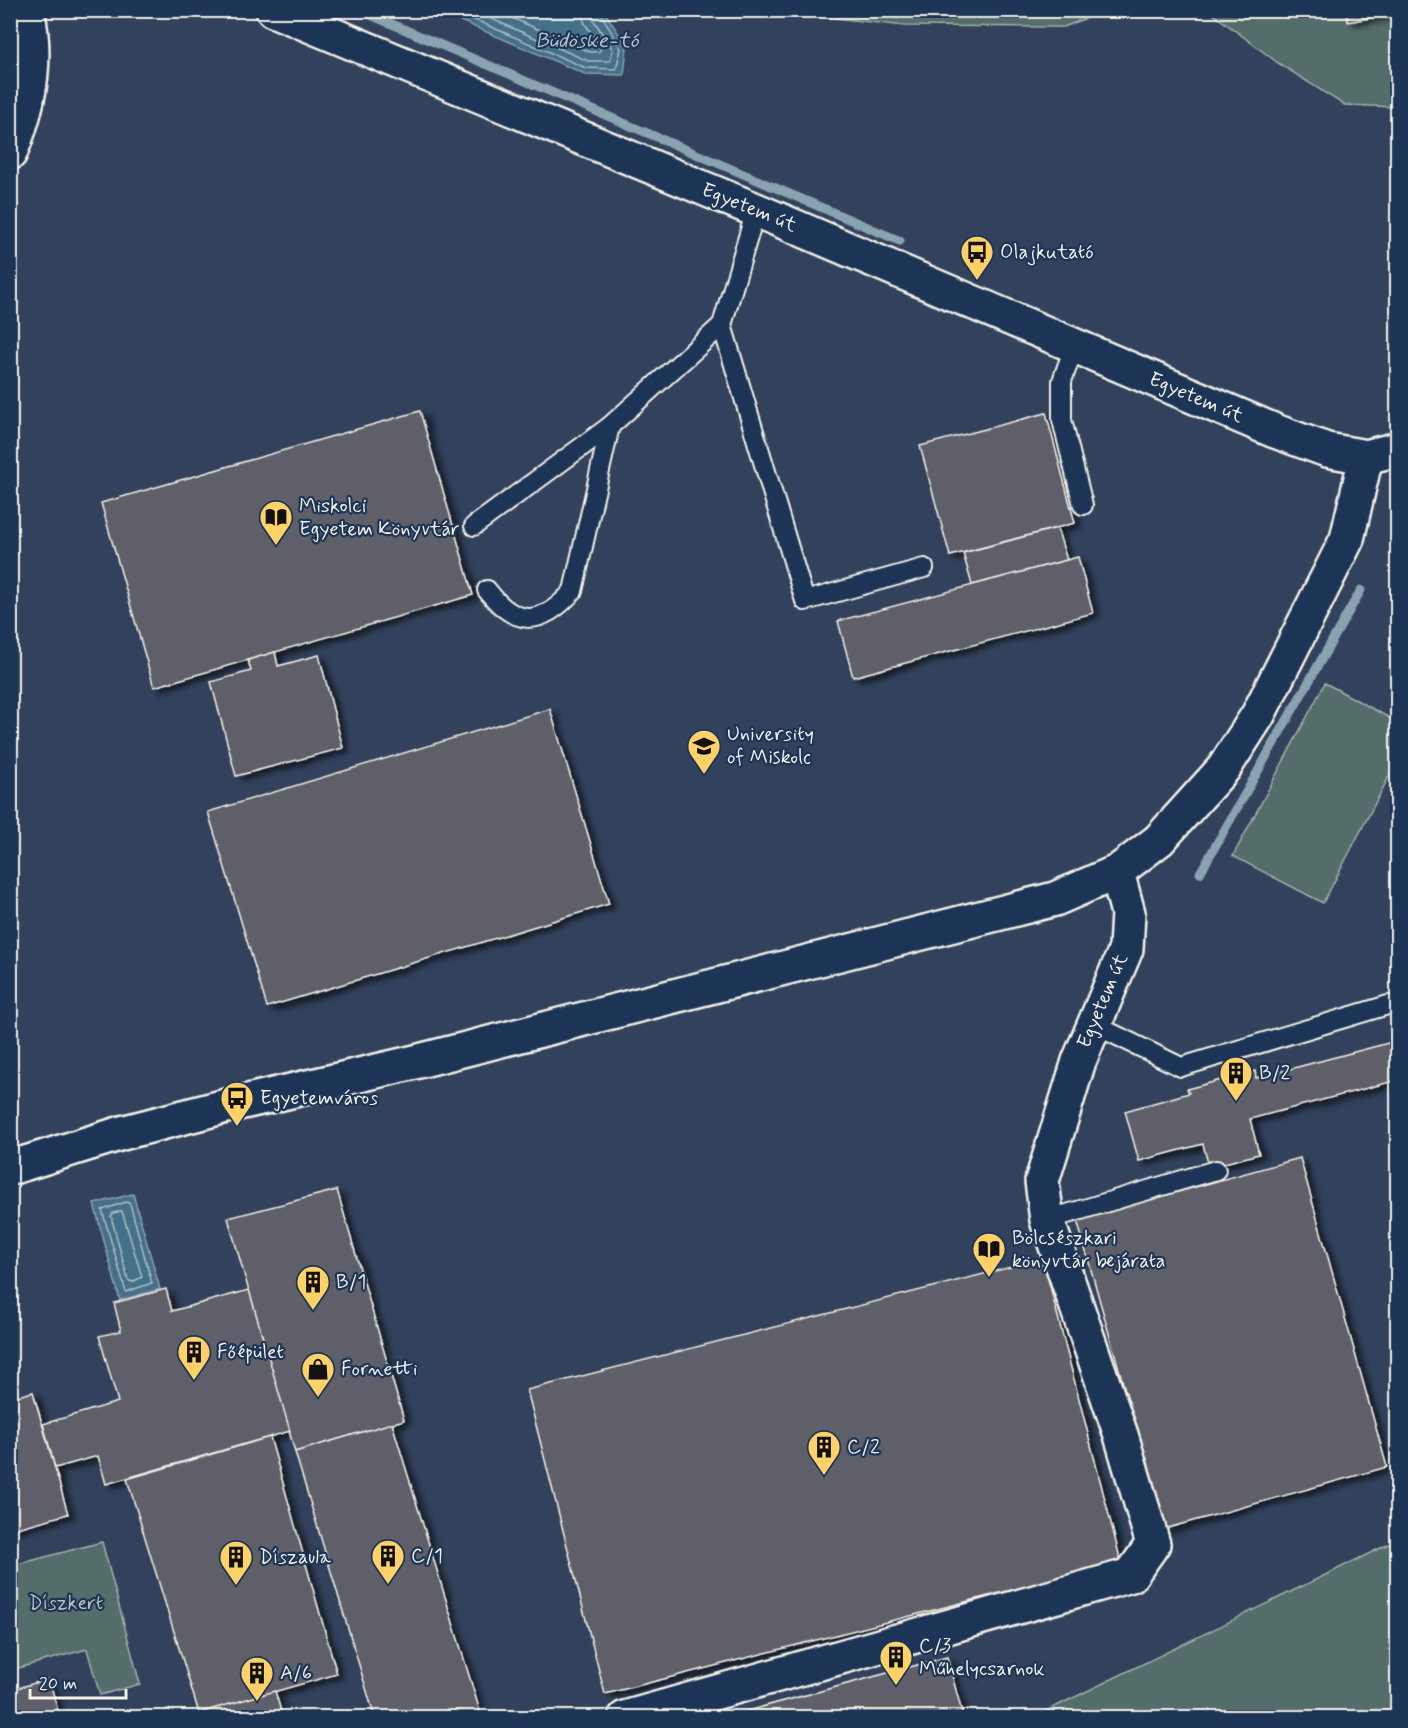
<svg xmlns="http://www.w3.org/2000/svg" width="1408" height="1728" viewBox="0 0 1408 1728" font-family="Mynerve,sans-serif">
  <defs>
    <filter id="shadow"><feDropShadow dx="6" dy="4" stdDeviation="3" flood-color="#0009"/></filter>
  </defs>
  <rect width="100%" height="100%" fill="#1d3557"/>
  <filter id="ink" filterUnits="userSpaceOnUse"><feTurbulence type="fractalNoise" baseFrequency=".0167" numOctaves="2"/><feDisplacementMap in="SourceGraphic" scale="12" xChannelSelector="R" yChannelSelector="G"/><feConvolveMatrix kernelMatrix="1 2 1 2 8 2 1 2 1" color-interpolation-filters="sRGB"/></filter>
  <g filter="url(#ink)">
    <path fill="#31425c" d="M11 11H1397V1540L1034 1717 11 1718Z"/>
    <g fill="#536d6b" stroke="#a4afaa" stroke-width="1.5">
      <path d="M774 11 1104 10V11L1064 27 905 26Z"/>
      <path d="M1205 11H1397V107L1344 105 1278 63 1213 14Z"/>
      <path d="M1325 683 1397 722V761L1323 903 1233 856Z"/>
      <path d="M1397 1540V1717H1034Z"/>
      <path d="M102 1542 140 1684 100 1695 87 1649 11 1670V1566Z"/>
    </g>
    <g fill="#446f8a" stroke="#8aa3b0" stroke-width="1.5">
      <path d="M437 11H604L627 47 624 75 585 74Z"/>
      <path d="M133 1194 160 1289 120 1300 94 1204Z"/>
    </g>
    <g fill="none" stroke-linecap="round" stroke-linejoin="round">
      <g stroke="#aebdc2" stroke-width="1.5">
        <path d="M452 10 586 68 616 69 621 49 599 10"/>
        <path d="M471 10 588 61H610L613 50 593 19 591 10"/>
        <path d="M494 10 590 52H599L601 48 584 22 582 10"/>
        <path d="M126 1202 130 1204 152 1283 126 1292 102 1210Z"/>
        <path d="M122 1211 142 1277 132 1282 128 1280 111 1216 113 1213Z"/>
      </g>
      <g stroke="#8aa3b0" stroke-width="9">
        <path d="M359 10 900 241"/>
        <path d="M1200 873 1361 590"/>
      </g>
    </g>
    <g fill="#5f5f69" stroke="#f4f1e8" stroke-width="1.5" filter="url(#shadow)">
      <path d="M1346 10H1398V13L1348 22Z"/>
      <path d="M420 411 473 595 154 687 101 503Z"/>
      <path d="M1046 413 1075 523 950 556 920 446Z"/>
      <path d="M1057 528 1067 560 972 585 963 553Z"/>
      <path d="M1078 557 1093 613 853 677 838 621Z"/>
      <path d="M275 652 278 666 319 655 343 748 236 776 211 682 251 671 248 660Z"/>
      <path d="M550 709 609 904 267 1007 208 812Z"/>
      <path d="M1396 1041 1398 1080 1250 1119 1259 1154 1209 1167 1203 1144 1139 1161 1125 1111 1189 1093 1187 1089 1255 1071 1256 1078Z"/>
      <path d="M1300 1158 1387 1467 1164 1529 1077 1220Z"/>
      <path d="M337 1190 404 1420 295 1452 228 1218Z"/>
      <path d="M1043 1259 1121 1562 605 1694 527 1390Z"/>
      <path d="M166 1289 172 1311 249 1290 290 1431 106 1484 98 1456 55 1468 43 1424 118 1402 99 1336 121 1331 114 1303Z"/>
      <path d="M33 1392 68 1514 10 1530V1398Z"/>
      <path d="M392 1423 482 1718H375L295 1452Z"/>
      <path d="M270 1437 337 1674 199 1713 127 1479Z"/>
      <path d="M947 1657 963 1716 958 1718H721Z"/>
      <path d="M49 1679 60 1718H10V1690Z"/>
      <path d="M275 1691 283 1718H187L199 1713Z"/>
    </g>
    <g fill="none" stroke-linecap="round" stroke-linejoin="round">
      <defs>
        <g id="service">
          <path d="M722 325 805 601 924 568"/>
          <path d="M1074 347 1062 381V420L1083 505"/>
          <path d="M474 526 610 426"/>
          <path d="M487 590C516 628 542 626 573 591L610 426 722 325 756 210"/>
          <path d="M1093 1024 1181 1067 1388 1005"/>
          <path d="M1047 1220 1216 1170"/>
        </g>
        <g id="minor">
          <path d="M273 10 756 210 1275 431 1327 450 1366 457 1398 449"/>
          <path d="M10 153C29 108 38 58 27 10"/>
          <path d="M10 1168 122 1133 226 1106 411 1063 1055 899 1117 872 1159 840 1224 768 1258 715 1347 539 1366 457"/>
          <path d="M625 1718 1131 1575 1153 1544 1121 1435 1047 1220 1042 1181 1079 1061 1126 949 1128 913 1117 872"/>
        </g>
      </defs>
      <use href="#service" stroke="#f4f1e8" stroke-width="22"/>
      <use href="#minor" stroke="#f4f1e8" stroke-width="38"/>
      <use href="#service" stroke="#1d3557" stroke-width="18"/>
      <use href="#minor" stroke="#1d3557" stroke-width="33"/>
    </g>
  </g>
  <defs>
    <symbol id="bus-pin" viewBox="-11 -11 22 30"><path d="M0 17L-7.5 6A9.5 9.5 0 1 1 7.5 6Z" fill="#ffd166" stroke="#1d3557"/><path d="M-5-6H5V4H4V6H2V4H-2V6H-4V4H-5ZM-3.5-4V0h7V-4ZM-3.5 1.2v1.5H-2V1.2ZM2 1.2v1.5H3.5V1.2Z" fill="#111"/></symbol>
    <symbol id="library-pin" viewBox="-11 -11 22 30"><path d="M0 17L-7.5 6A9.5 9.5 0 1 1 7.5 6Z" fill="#ffd166" stroke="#1d3557"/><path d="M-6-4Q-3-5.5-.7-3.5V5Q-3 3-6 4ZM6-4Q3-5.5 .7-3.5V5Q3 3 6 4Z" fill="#111"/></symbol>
    <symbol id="university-pin" viewBox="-11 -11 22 30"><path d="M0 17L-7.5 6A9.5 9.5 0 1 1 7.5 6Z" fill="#ffd166" stroke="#1d3557"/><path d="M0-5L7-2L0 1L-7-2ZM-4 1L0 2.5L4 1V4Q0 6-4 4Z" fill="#111"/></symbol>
    <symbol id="building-pin" viewBox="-11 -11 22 30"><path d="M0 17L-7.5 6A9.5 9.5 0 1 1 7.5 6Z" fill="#ffd166" stroke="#1d3557"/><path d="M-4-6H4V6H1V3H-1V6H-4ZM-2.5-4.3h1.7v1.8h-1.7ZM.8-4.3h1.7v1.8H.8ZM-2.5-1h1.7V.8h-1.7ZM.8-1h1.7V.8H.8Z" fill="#111"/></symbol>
    <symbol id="shop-pin" viewBox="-11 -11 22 30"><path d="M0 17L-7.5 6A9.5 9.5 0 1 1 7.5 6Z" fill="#ffd166" stroke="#1d3557"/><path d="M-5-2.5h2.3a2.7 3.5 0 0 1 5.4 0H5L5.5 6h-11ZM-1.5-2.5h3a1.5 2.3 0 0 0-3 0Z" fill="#111"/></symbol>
  </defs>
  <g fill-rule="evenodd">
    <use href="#bus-pin" x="958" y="233" width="38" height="52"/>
    <use href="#library-pin" x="257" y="498" width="38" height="52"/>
    <use href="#university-pin" x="685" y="727" width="38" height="52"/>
    <use href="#building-pin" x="1217" y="1054" width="38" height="52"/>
    <use href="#bus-pin" x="218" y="1079" width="38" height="52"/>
    <use href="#library-pin" x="970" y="1230" width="38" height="52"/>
    <use href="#building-pin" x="294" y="1263" width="38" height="52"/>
    <use href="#building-pin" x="175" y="1333" width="38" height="52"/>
    <use href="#shop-pin" x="299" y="1350" width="38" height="52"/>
    <use href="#building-pin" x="805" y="1428" width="38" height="52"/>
    <use href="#building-pin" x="369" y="1537" width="38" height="52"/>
    <use href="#building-pin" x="217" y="1538" width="38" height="52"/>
    <use href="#building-pin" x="877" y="1638" width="38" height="52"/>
    <use href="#building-pin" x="238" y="1654" width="38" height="52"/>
  </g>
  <g text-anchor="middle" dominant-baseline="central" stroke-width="4.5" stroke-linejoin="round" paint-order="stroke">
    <g font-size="20" fill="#f4f1e8" stroke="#1d3557">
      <text transform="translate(749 208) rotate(22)">Egyetem út</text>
      <text transform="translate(1196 398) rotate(23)">Egyetem út</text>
      <text transform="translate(1103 1001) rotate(-67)">Egyetem út</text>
    </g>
    <g font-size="20" fill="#f4f1e8" stroke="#1d3557" text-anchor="start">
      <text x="1000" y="252">Olajkutató</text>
      <text x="299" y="506">Miskolci<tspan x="299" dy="23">Egyetem Könyvtár</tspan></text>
      <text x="727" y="734">University<tspan x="727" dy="23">of Miskolc</tspan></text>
      <text x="1259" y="1073">B/2</text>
      <text x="260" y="1098">Egyetemváros</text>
      <text x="1012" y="1238">Bölcsészkari<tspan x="1012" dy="23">könyvtár bejárata</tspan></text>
      <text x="336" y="1282">B/1</text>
      <text x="217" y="1352">Főépület</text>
      <text x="341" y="1369">Fornetti</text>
      <text x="847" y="1447">C/2</text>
      <text x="411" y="1556">C/1</text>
      <text x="259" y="1557">Díszaula</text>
      <text x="919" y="1646">C/3<tspan x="919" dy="23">Műhelycsarnok</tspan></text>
      <text x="280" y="1673">A/6</text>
    </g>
    <g font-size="20" fill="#bcc3bc" stroke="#1d3557">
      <text x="66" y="1603">Díszkert</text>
    </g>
    <g font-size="21" font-style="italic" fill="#b6c4c7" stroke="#1d3557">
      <text x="587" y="41">Büdöske-tó</text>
    </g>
  </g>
  <rect width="1408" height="1728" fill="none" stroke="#1d3557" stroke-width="36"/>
  <rect x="18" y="18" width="1372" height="1692" fill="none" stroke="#f4f1e8" stroke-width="2" filter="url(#ink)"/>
  <path d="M30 1689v9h96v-9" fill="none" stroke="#f4f1e8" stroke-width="3"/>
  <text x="39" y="1689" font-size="18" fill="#f4f1e8" stroke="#1d3557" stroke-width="4.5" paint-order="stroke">20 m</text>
</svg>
